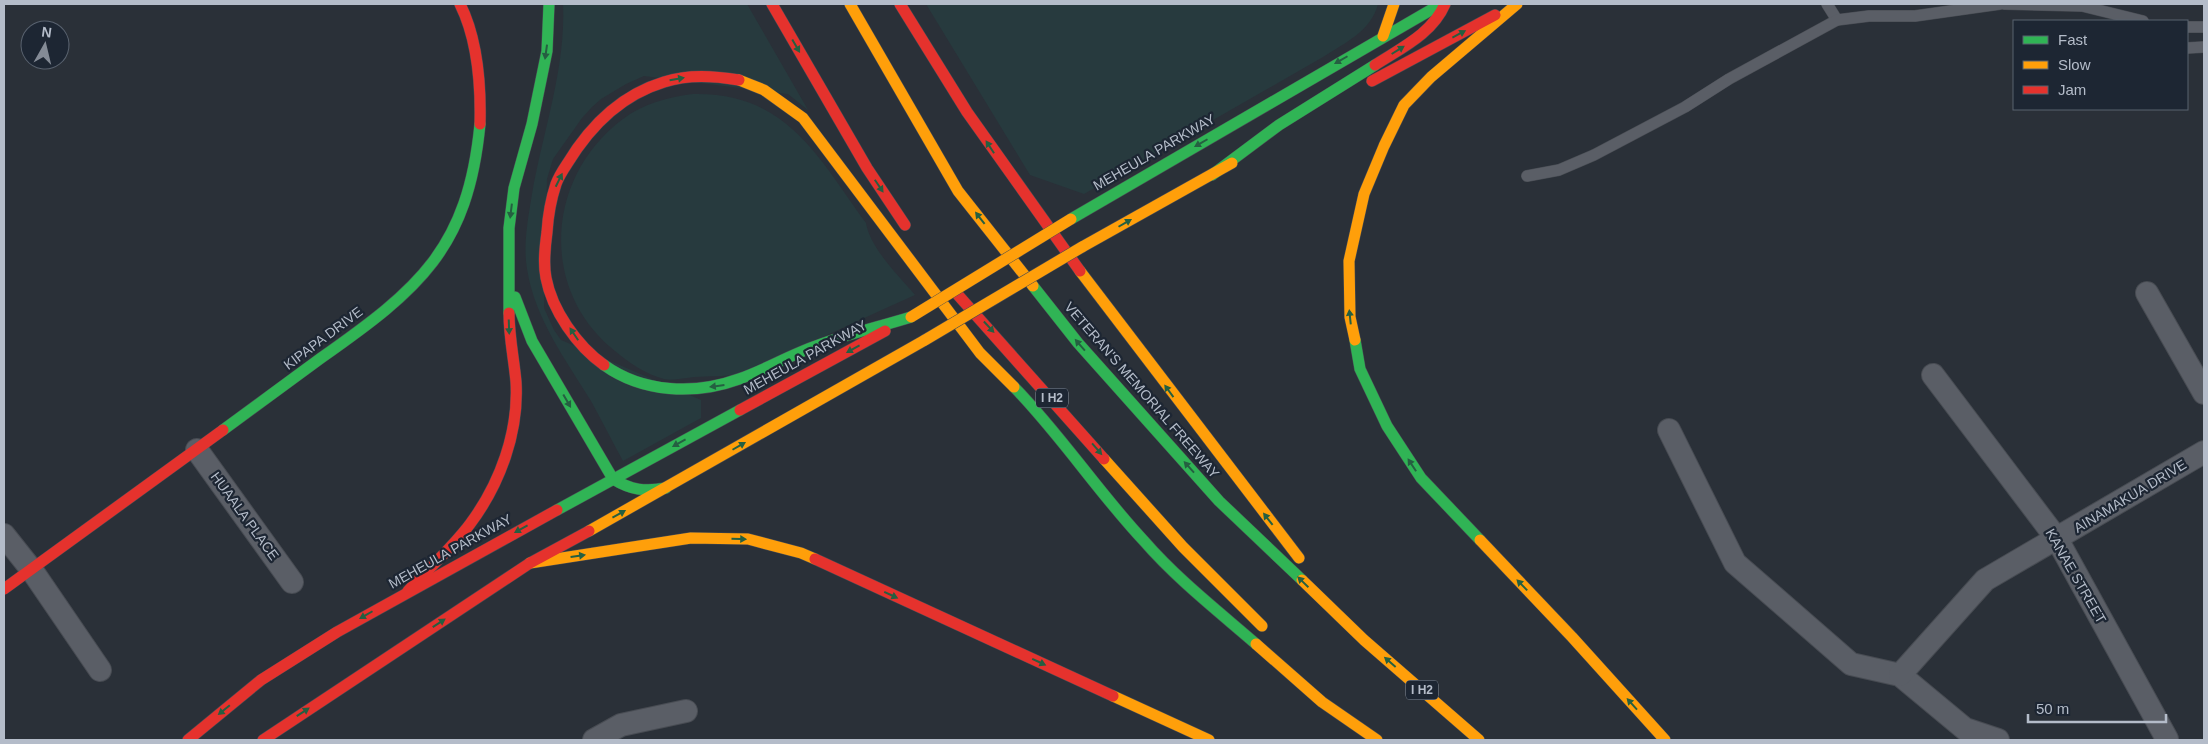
<svg xmlns="http://www.w3.org/2000/svg" width="2208" height="744" viewBox="0 0 2208 744" font-family="Arial,sans-serif">
  <rect width="100%" height="100%" fill="#2a3038"/>
  <g fill="#273a3e">
    <path d="M563 4H747L808 110 788 94 644 76 626 84 601 99 592 107 582 118 553 159 547 179 544 308 554 330 561 340 701 400V418L623 461C612 441 602 421 591 401 566 360 535 319 527 269 523 244 528 219 532 194 543 131 566 68 563 4Z"/>
    <path d="M926 4H1378C1371 31 1345 43 1323 57L1084 194 1030 175Z"/>
    <path d="M693 94C787 92 818 157 866 223 870 248 899 276 915 295 875 313 835 331 795 350 778 357 760 368 743 373 728 377 709 376 694 377 685 378 672 381 664 379 647 375 628 362 615 351 538 290 546 176 623 119 642 104 669 97 693 94Z"/>
  </g>
  <g fill="none" stroke-linecap="round" stroke-linejoin="round">
    <defs>
      <g id="lane">
        <path d="M1827 4 1837 20"/>
        <path d="M2004 4 2082 6 2143 21"/>
        <path d="M2187 27H2204"/>
        <path d="M2187 48 2204 47"/>
        <path d="M1527 176 1559 170 1594 155 1685 107 1729 79 1837 20 1869 16H1915L2000 4"/>
      </g>
      <g id="street">
        <path d="M2147 293 2204 393"/>
        <path d="M1933 375 2057 539 2167 739"/>
        <path d="M1669 430 1735 563 1851 664 1900 675 1965 729 1998 740"/>
        <path d="M197 450 292 582"/>
        <path d="M4 535 31 569 100 670"/>
        <path d="M1900 675 1985 580 2204 452"/>
        <path d="M594 740 621 725 686 711"/>
      </g>
      <g id="fast">
        <path d="M1212 175 1279 125 1375 65"/>
        <path d="M1071 219 1441 4"/>
        <path d="M1033 286 1078 343 1219 501 1302 580"/>
        <path d="M515 297 532 341 613 479C631 490 645 492 666 488"/>
        <path d="M509 313V228L514 188 532 124 547 51 549 4"/>
        <path d="M1355 340 1360 369 1387 426 1421 478 1480 540"/>
        <path d="M604 365C643 393 695 395 739 379 765 370 790 355 816 346 847 334 879 327 911 317"/>
        <path d="M1014 387C1061 435 1098 492 1144 541 1177 579 1218 611 1256 644"/>
        <path d="M223 430C256 406 288 382 321 358 419 289 468 249 480 124"/>
        <path d="M557 510 740 410"/>
      </g>
      <g id="slow">
        <path d="M850 4 958 191 1033 286"/>
        <path d="M1383 36 1394 4"/>
        <path d="M739 80 764 90 803 118 980 353 1014 387"/>
        <path d="M1082 247 1232 163"/>
        <path d="M1080 271 1299 558"/>
        <path d="M1355 340 1350 317 1349 261 1364 194 1384 146 1404 105 1431 77 1517 4"/>
        <path d="M1104 459 1183 547 1262 626"/>
        <path d="M589 531 925 340"/>
        <path d="M1480 540 1572 637 1665 740"/>
        <path d="M530 563 691 538 748 539 801 553 815 559"/>
        <path d="M1302 580 1364 640 1479 740"/>
        <path d="M1256 644 1322 702 1377 740"/>
        <path d="M1113 696 1209 740"/>
      </g>
      <g id="jam">
        <path d="M460 4C478 40 481 85 480 124"/>
        <path d="M772 4 867 168 905 225"/>
        <path d="M900 4 967 112 1080 271"/>
        <path d="M1375 65C1401 48 1432 34 1445 4"/>
        <path d="M1372 81 1495 15"/>
        <path d="M958 295 1104 459"/>
        <path d="M604 365C577 346 552 310 546 278 543 263 545 247 547 232 548 216 551 199 556 184 559 176 563 170 567 164 590 126 621 95 664 82 689 74 714 76 739 80"/>
        <path d="M740 410 885 331"/>
        <path d="M815 559 1113 696"/>
        <path d="M4 589 223 430"/>
        <path d="M408 591C428 569 452 548 470 524 500 484 519 432 516 382 514 359 509 337 509 313"/>
        <path d="M188 740 261 680 337 632 557 510"/>
        <path d="M263 740 530 563 589 531"/>
      </g>
    </defs>
    <use href="#lane" stroke="#484c53" stroke-width="12"/>
    <use href="#street" stroke="#484c53" stroke-width="24"/>
    <use href="#fast" stroke="#484c53" stroke-width="12"/>
    <use href="#slow" stroke="#484c53" stroke-width="12"/>
    <use href="#jam" stroke="#484c53" stroke-width="12"/>
    <use href="#lane" stroke="#5a5e66" stroke-width="11"/>
    <use href="#street" stroke="#5a5e66" stroke-width="22"/>
    <use href="#fast" stroke="#30b455" stroke-width="11"/>
    <use href="#slow" stroke="#ff9f0a" stroke-width="11"/>
    <use href="#jam" stroke="#e5322d" stroke-width="11"/>
    <defs>
      <g id="slow-bridge">
        <path d="M911 317 1071 219"/>
        <path d="M925 340 1082 247"/>
      </g>
    </defs>
    <use href="#slow-bridge" stroke="#484c53" stroke-width="12" stroke-linecap="butt"/>
    <use href="#slow-bridge" stroke="#ff9f0a" stroke-width="11"/>
  </g>
  <defs><path id="oneway-solid" d="M-6-.8H1V-3.2L6.5 0L1 3.2V.8H-6Z" transform="scale(1.25)"/></defs>
  <g fill="#255f41">
    <use href="#oneway-solid" transform="translate(1459 34) rotate(-28)"/>
    <use href="#oneway-solid" transform="translate(796 46) rotate(60)"/>
    <use href="#oneway-solid" transform="translate(1398 50) rotate(-32)"/>
    <use href="#oneway-solid" transform="translate(546 52) rotate(98)"/>
    <use href="#oneway-solid" transform="translate(1341 60) rotate(150)"/>
    <use href="#oneway-solid" transform="translate(677 79) rotate(-10)"/>
    <use href="#oneway-solid" transform="translate(1201 143) rotate(150)"/>
    <use href="#oneway-solid" transform="translate(990 147) rotate(-123)"/>
    <use href="#oneway-solid" transform="translate(559 180) rotate(-64)"/>
    <use href="#oneway-solid" transform="translate(879 186) rotate(56)"/>
    <use href="#oneway-solid" transform="translate(511 211) rotate(97)"/>
    <use href="#oneway-solid" transform="translate(980 218) rotate(-128)"/>
    <use href="#oneway-solid" transform="translate(1125 223) rotate(-30)"/>
    <use href="#oneway-solid" transform="translate(1350 317) rotate(-96)"/>
    <use href="#oneway-solid" transform="translate(509 327) rotate(88)"/>
    <use href="#oneway-solid" transform="translate(989 327) rotate(47)"/>
    <use href="#oneway-solid" transform="translate(574 334) rotate(-124)"/>
    <use href="#oneway-solid" transform="translate(1080 345) rotate(-131)"/>
    <use href="#oneway-solid" transform="translate(853 349) rotate(151)"/>
    <use href="#oneway-solid" transform="translate(717 386) rotate(173)"/>
    <use href="#oneway-solid" transform="translate(1169 391) rotate(-126)"/>
    <use href="#oneway-solid" transform="translate(567 401) rotate(60)"/>
    <use href="#oneway-solid" transform="translate(679 443) rotate(151)"/>
    <use href="#oneway-solid" transform="translate(739 446) rotate(-30)"/>
    <use href="#oneway-solid" transform="translate(1097 449) rotate(49)"/>
    <use href="#oneway-solid" transform="translate(1412 465) rotate(-123)"/>
    <use href="#oneway-solid" transform="translate(1189 467) rotate(-132)"/>
    <use href="#oneway-solid" transform="translate(619 514) rotate(-29)"/>
    <use href="#oneway-solid" transform="translate(1268 519) rotate(-128)"/>
    <use href="#oneway-solid" transform="translate(521 529) rotate(151)"/>
    <use href="#oneway-solid" transform="translate(739 539) rotate(1)"/>
    <use href="#oneway-solid" transform="translate(578 556) rotate(-8)"/>
    <use href="#oneway-solid" transform="translate(1303 582) rotate(-136)"/>
    <use href="#oneway-solid" transform="translate(1522 585) rotate(-134)"/>
    <use href="#oneway-solid" transform="translate(891 595) rotate(25)"/>
    <use href="#oneway-solid" transform="translate(366 615) rotate(150)"/>
    <use href="#oneway-solid" transform="translate(439 623) rotate(-33)"/>
    <use href="#oneway-solid" transform="translate(1039 662) rotate(25)"/>
    <use href="#oneway-solid" transform="translate(1390 662) rotate(-139)"/>
    <use href="#oneway-solid" transform="translate(1632 704) rotate(-132)"/>
    <use href="#oneway-solid" transform="translate(224 710) rotate(141)"/>
    <use href="#oneway-solid" transform="translate(303 712) rotate(-33)"/>
  </g>
  <g text-anchor="middle" dominant-baseline="central" stroke-width="4.5" stroke-linejoin="round" paint-order="stroke">
    <g fill="#1d2633" stroke="#878f9c" stroke-width="1">
      <rect x="1036" y="388.5" width="32" height="19" rx="4"/>
      <rect x="1406" y="680.5" width="32" height="19" rx="4"/>
    </g>
    <g font-size="12" font-weight="bold" fill="#b4bcc9">
      <text x="1052" y="398">I H2</text>
      <text x="1422" y="690">I H2</text>
    </g>
    <g font-size="14" fill="#b4bcc9" stroke="#1d2633">
      <text transform="translate(1154 152) rotate(-30)">MEHEULA PARKWAY</text>
      <text transform="translate(323 338) rotate(-37)">KIPAPA DRIVE</text>
      <text transform="translate(805 357) rotate(-29)">MEHEULA PARKWAY</text>
      <text transform="translate(1142 390) rotate(49)">VETERAN'S MEMORIAL FREEWAY</text>
      <text transform="translate(2130 496) rotate(-31)">AINAMAKUA DRIVE</text>
      <text transform="translate(245 516) rotate(54)">HUAALA PLACE</text>
      <text transform="translate(450 551) rotate(-29)">MEHEULA PARKWAY</text>
      <text transform="translate(2076 576) rotate(60)">KANAE STREET</text>
    </g>
  </g>
  <rect width="2208" height="744" fill="none" stroke="#b4bcc9" stroke-width="10"/>
  <rect x="2013" y="20" width="175" height="90" fill="#1d2633" stroke="#59626f"/>
  <rect x="2023" y="36" width="25" height="8" fill="#30b455" stroke="#59626f"/>
  <text x="2058" y="45" font-size="15" fill="#b4bcc9">Fast</text>
  <rect x="2023" y="61" width="25" height="8" fill="#ff9f0a" stroke="#59626f"/>
  <text x="2058" y="70" font-size="15" fill="#b4bcc9">Slow</text>
  <rect x="2023" y="86" width="25" height="8" fill="#e5322d" stroke="#59626f"/>
  <text x="2058" y="95" font-size="15" fill="#b4bcc9">Jam</text>
  <g transform="translate(45 45) rotate(8)"><circle r="24" fill="#1d2633" stroke="#59626f"/>
  <path d="M0-4L9 19L0 12L-9 19Z" fill="#848b96"/>
  <text y="-8" font-size="14" font-weight="bold" text-anchor="middle" fill="#b4bcc9">N</text>
  </g>
  <path d="M2028 714v8h138v-8" fill="none" stroke="#b4bcc9" stroke-width="2.5"/>
  <text x="2036" y="714" font-size="15" fill="#b4bcc9" stroke="#1d2633" stroke-width="4" paint-order="stroke">50 m</text>
</svg>
